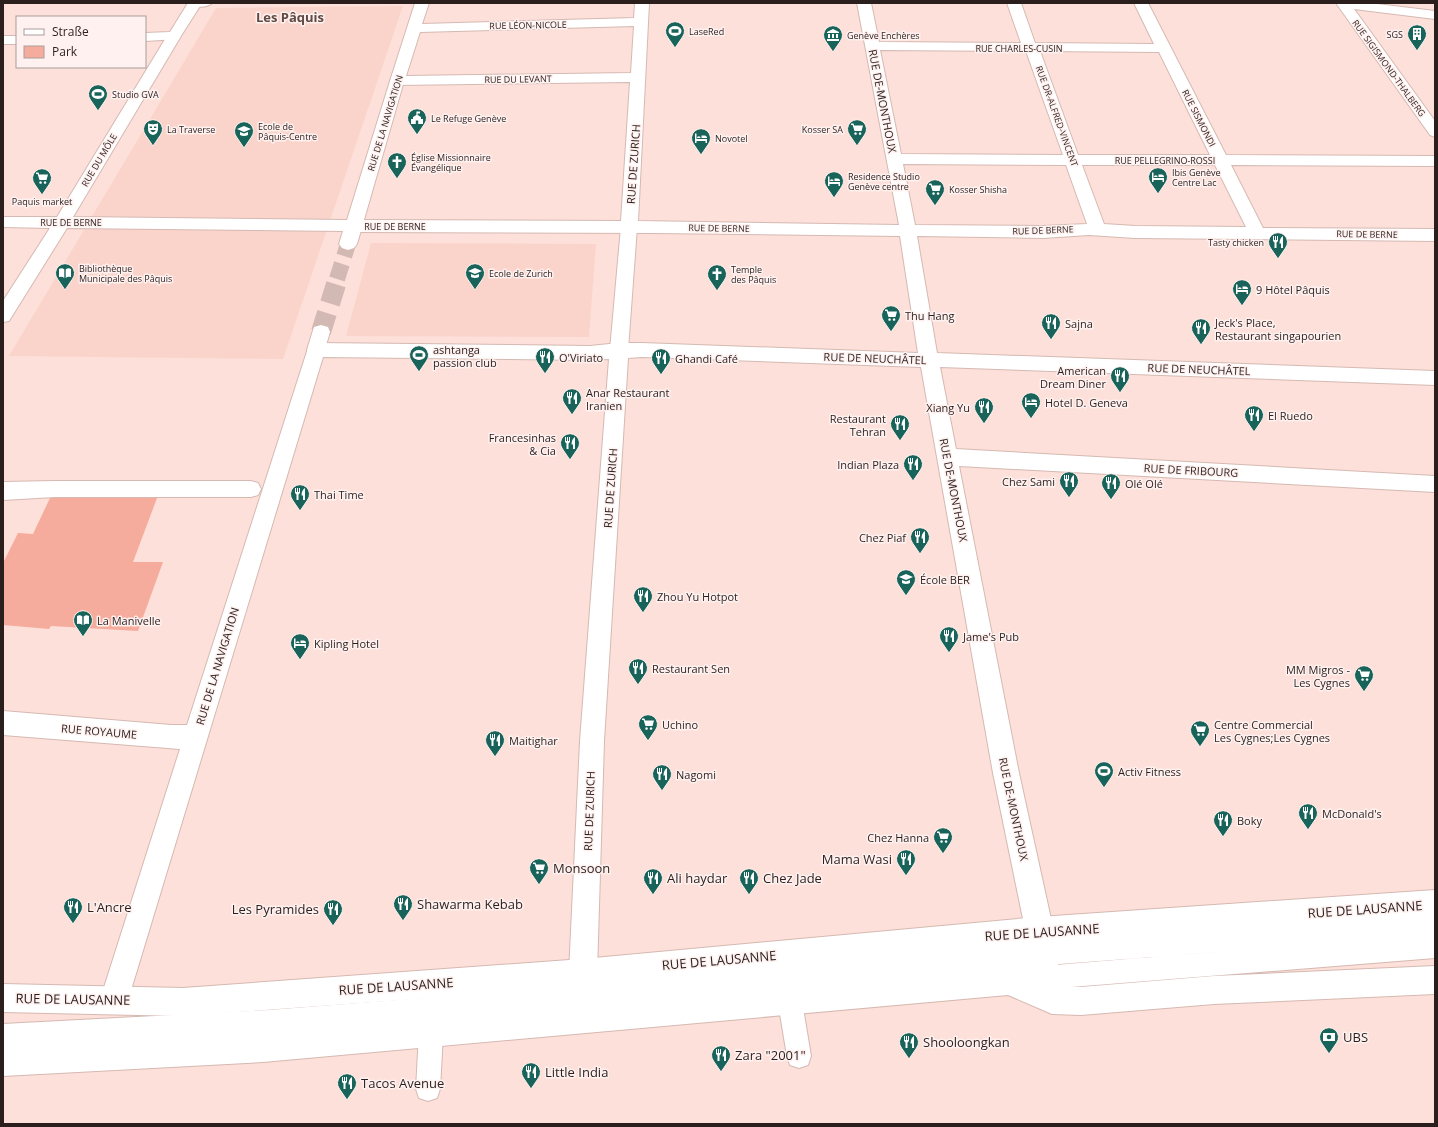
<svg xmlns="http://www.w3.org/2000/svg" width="1438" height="1127" viewBox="0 0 1438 1127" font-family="'Open Sans',sans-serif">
  <rect width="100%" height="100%" fill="#fde0d9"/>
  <g fill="#fad4cb">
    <path d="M403 6 283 359 9 356 216 8Z"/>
    <path d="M371 243 596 244 589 337 346 336Z"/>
  </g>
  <path fill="#f5ac9c" d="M50 498H157L133 562H163L138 631 51 626 49 629 3 625V563L18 533 33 534Z"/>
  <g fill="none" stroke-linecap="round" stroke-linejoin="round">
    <path stroke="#d3b9b3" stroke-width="16" stroke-dasharray="16 8" stroke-linecap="butt" d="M337 279 348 244"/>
    <path stroke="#d3b9b3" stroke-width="20" stroke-dasharray="20 10" stroke-linecap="butt" d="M321 332 338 278"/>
    <defs>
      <g id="service">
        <path d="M189 3H212C207 8 194 8 189 3Z"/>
        <path d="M1435 915V958L1046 989 1038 985 1034 977 1038 969 1046 965 1246 950C974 969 703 1000 431 1021L439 1025 443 1033 440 1089 437 1098 428 1101 419 1098 416 1089 419 1033 423 1025 431 1021 269 1034 3 1048V1024L269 1010 540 989 1109 937Z"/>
        <path d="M790 990 798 994 802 1002 811 1056 808 1065 799 1068 790 1065 787 1056 778 1002 782 994Z"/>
      </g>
      <g id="pedestrian">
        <path d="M174 32 179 33 181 36 73 217 347 220 390 81 392 78 397 77 402 78 404 81 357 244 354 248 348 250 342 248 339 244 343 231 67 228 9 321 3 322V301L50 228 3 227V217H57L167 36 169 33Z"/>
        <path d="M629 221 635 223 637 227 628 350 626 355 619 357 612 355 610 350 621 227 623 223Z"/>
        <path d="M321 325 328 327 330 332 323 355 316 357 309 355 307 350 314 327Z"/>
        <path d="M55 481H251L258 483 261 489 258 495 251 497H55L3 500V482Z"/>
      </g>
      <g id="minor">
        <path d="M188 3H202L179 39 145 41V33L170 32Z"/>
        <path d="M415 3H429L422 24 634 18 635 3H649L638 221 899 225 857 3H871L879 42 1021 43 1007 3H1021L1035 43 1154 44 1134 3H1148L1226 155 1435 156V166L1231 165 1263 228 1435 229V241L1135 238 1089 235 1043 238 917 236 937 353 1435 371V385L940 367 956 449 1435 476V492L959 466 1019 773 1051 919 1060 977 1056 987 1046 991 1008 995 998 991 994 981 998 971 1008 967 1030 965 1023 919 993 773 921 367 642 357 628 358 604 741 597 973 593 983 583 987 573 983 569 973 580 741 609 359 590 360 323 357 128 1000 124 1010 114 1014 104 1010 100 1000 180 749 3 735V711L171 725H187L309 345 316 343 590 346 619 343H642L918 353 900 236 653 233 353 232 347 230 345 226 347 222 353 220 621 221 630 82 397 85 392 84 390 81ZM634 26 631 73 406 76 420 32ZM880 50 1026 51 1063 155 901 154ZM1040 51 1159 52 1210 155H1078ZM903 164 1066 165 1087 224 1043 226 915 225ZM1082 165H1215L1246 227 1135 226 1104 224Z"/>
        <path d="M1336 3H1369L1435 11V19L1354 9 1435 121V137L1430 135Z"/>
        <rect x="3" y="36" width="14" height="8"/>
      </g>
      <g id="secondary">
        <path d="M1435 890V918L1039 945 583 987 183 1016 3 1012V984L183 988 583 959 1039 917Z"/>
        <path d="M1435 966V994L1214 1004 1081 1015 1052 1014 1008 995 263 1062 3 1076V1046L263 1032 1008 967 1052 986 1081 987 1214 976Z"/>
      </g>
    </defs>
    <use href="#service" stroke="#d5b9b2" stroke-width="2"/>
    <use href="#pedestrian" stroke="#d5b9b2" stroke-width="2"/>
    <use href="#minor" stroke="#d5b9b2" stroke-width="2"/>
    <use href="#secondary" stroke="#d5b9b2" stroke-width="2"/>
    <use href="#service" fill="#fff" fill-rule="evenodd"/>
    <use href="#pedestrian" fill="#fff" fill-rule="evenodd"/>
    <use href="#minor" fill="#fff" fill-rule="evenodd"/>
    <use href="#secondary" fill="#fff" fill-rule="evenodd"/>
  </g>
  <defs>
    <symbol id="stadium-pin" viewBox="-11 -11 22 30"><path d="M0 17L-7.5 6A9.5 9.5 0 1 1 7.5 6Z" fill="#18635a" stroke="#fef1ef"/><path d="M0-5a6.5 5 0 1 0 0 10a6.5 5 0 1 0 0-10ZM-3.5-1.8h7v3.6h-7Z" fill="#fff"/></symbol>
    <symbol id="building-pin" viewBox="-11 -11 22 30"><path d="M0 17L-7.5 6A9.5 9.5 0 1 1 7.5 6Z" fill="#18635a" stroke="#fef1ef"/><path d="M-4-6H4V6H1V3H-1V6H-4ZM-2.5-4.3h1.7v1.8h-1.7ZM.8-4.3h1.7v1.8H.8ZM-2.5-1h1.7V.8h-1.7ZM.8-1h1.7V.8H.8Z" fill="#fff"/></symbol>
    <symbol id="museum-pin" viewBox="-11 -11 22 30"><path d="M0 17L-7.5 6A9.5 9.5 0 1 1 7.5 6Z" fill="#18635a" stroke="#fef1ef"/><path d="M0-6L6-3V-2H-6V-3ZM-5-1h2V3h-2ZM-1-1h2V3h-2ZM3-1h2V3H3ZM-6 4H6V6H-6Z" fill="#fff"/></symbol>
    <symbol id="civic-pin" viewBox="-11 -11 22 30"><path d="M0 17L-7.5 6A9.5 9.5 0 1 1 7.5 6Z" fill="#18635a" stroke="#fef1ef"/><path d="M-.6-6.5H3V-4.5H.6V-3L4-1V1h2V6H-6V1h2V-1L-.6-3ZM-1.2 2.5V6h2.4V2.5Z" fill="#fff"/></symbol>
    <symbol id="theatre-pin" viewBox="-11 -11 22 30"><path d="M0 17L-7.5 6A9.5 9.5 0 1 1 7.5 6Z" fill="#18635a" stroke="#fef1ef"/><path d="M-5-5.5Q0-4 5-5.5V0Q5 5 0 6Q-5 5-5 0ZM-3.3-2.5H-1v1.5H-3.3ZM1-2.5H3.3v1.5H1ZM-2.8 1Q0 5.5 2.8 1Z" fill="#fff"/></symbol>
    <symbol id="supermarket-pin" viewBox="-11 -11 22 30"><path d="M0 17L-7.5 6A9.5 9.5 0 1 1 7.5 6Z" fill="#18635a" stroke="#fef1ef"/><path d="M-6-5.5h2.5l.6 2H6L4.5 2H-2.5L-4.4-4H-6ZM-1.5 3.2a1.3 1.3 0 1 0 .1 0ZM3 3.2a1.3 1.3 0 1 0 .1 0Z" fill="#fff"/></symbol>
    <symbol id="school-pin" viewBox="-11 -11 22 30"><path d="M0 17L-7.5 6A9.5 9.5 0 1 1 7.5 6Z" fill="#18635a" stroke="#fef1ef"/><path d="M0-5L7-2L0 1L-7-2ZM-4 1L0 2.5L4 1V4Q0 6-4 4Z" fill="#fff"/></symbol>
    <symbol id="hotel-pin" viewBox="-11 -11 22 30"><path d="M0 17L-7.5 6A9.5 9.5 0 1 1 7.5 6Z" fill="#18635a" stroke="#fef1ef"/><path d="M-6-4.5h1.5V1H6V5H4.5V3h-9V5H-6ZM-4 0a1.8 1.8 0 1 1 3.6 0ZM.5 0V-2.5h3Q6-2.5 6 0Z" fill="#fff"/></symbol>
    <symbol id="church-pin" viewBox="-11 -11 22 30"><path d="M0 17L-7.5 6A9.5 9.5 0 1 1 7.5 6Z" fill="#18635a" stroke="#fef1ef"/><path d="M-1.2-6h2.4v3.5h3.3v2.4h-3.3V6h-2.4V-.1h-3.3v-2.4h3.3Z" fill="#fff"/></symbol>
    <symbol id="restaurant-pin" viewBox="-11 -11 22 30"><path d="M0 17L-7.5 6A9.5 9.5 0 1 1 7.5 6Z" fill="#18635a" stroke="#fef1ef"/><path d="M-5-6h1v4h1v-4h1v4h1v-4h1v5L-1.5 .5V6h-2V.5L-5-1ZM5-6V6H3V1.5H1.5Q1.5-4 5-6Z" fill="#fff"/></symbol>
    <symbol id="library-pin" viewBox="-11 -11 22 30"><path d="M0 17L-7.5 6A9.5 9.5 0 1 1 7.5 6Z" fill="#18635a" stroke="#fef1ef"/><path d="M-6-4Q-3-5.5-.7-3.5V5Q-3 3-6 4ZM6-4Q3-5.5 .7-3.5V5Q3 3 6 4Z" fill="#fff"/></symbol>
    <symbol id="bank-pin" viewBox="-11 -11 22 30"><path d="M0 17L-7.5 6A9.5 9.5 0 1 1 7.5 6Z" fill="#18635a" stroke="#fef1ef"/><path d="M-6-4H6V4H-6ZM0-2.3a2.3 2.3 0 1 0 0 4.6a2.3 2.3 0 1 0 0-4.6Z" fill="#fff"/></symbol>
  </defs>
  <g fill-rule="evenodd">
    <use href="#stadium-pin" x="664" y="20" width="22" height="30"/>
    <use href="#building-pin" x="1406" y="23" width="22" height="30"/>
    <use href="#museum-pin" x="822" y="24" width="22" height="30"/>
    <use href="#stadium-pin" x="87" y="83" width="22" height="30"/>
    <use href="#civic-pin" x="406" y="107" width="22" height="30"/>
    <use href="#theatre-pin" x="142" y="118" width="22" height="30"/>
    <use href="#supermarket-pin" x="846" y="118" width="22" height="30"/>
    <use href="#school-pin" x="233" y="120" width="22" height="30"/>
    <use href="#hotel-pin" x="690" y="127" width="22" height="30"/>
    <use href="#church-pin" x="386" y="151" width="22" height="30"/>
    <use href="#hotel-pin" x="1147" y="166" width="22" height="30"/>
    <use href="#supermarket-pin" x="31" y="167" width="22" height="30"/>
    <use href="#hotel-pin" x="823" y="170" width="22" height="30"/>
    <use href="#supermarket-pin" x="924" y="178" width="22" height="30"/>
    <use href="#restaurant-pin" x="1267" y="231" width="22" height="30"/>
    <use href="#library-pin" x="54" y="262" width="22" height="30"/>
    <use href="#school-pin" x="464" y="262" width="22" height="30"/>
    <use href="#church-pin" x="706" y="263" width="22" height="30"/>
    <use href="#hotel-pin" x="1231" y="278" width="22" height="30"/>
    <use href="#supermarket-pin" x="880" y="304" width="22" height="30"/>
    <use href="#restaurant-pin" x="1040" y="312" width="22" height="30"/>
    <use href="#restaurant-pin" x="1190" y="317" width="22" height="30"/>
    <use href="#stadium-pin" x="408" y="344" width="22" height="30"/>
    <use href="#restaurant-pin" x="534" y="346" width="22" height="30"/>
    <use href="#restaurant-pin" x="650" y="347" width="22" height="30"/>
    <use href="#restaurant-pin" x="1109" y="365" width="22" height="30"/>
    <use href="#restaurant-pin" x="561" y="387" width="22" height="30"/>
    <use href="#hotel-pin" x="1020" y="391" width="22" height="30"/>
    <use href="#restaurant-pin" x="973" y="396" width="22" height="30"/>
    <use href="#restaurant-pin" x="1243" y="404" width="22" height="30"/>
    <use href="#restaurant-pin" x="889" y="413" width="22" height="30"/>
    <use href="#restaurant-pin" x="559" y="432" width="22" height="30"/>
    <use href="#restaurant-pin" x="902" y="453" width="22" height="30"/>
    <use href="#restaurant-pin" x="1058" y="470" width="22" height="30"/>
    <use href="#restaurant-pin" x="1100" y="472" width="22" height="30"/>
    <use href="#restaurant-pin" x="289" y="483" width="22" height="30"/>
    <use href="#restaurant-pin" x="909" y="526" width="22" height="30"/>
    <use href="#school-pin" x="895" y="568" width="22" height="30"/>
    <use href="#restaurant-pin" x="632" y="585" width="22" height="30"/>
    <use href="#library-pin" x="72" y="609" width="22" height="30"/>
    <use href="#restaurant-pin" x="938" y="625" width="22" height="30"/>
    <use href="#hotel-pin" x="289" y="632" width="22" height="30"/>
    <use href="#restaurant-pin" x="627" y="657" width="22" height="30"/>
    <use href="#supermarket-pin" x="1353" y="664" width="22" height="30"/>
    <use href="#supermarket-pin" x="637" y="713" width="22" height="30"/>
    <use href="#supermarket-pin" x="1189" y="719" width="22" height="30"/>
    <use href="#restaurant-pin" x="484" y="729" width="22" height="30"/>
    <use href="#stadium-pin" x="1093" y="760" width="22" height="30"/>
    <use href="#restaurant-pin" x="651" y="763" width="22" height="30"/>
    <use href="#restaurant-pin" x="1297" y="802" width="22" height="30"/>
    <use href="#restaurant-pin" x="1212" y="809" width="22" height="30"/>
    <use href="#supermarket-pin" x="932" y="826" width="22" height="30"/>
    <use href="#restaurant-pin" x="895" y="848" width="22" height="30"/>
    <use href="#supermarket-pin" x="528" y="857" width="22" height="30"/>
    <use href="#restaurant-pin" x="642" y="867" width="22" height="30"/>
    <use href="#restaurant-pin" x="738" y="867" width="22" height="30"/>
    <use href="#restaurant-pin" x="392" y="893" width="22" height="30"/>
    <use href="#restaurant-pin" x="62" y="896" width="22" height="30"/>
    <use href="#restaurant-pin" x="322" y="898" width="22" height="30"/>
    <use href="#bank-pin" x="1318" y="1026" width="22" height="30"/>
    <use href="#restaurant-pin" x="898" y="1031" width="22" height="30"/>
    <use href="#restaurant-pin" x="710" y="1044" width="22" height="30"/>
    <use href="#restaurant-pin" x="520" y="1061" width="22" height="30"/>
    <use href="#restaurant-pin" x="336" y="1072" width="22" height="30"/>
  </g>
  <g text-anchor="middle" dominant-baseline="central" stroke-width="3" stroke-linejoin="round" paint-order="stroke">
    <g font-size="9" fill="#2a1f1d" stroke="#fef1ef">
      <text transform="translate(528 25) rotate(-1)">RUE LÉON-NICOLE</text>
      <text x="1019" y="48">RUE CHARLES-CUSIN</text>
      <text transform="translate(1389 68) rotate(54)">RUE SIGISMOND-THALBERG</text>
      <text transform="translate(518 79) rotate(-1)">RUE DU LEVANT</text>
      <text transform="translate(1057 116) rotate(70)">RUE DR-ALFRED-VINCENT</text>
      <text transform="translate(1199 118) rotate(63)">RUE SISMONDI</text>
      <text transform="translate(385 123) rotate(-73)">RUE DE LA NAVIGATION</text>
      <text transform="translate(99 160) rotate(-59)">RUE DU MÔLE</text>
      <text x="1165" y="160">RUE PELLEGRINO-ROSSI</text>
      <text x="71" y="222">RUE DE BERNE</text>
      <text x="395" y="226">RUE DE BERNE</text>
      <text transform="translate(719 228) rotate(1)">RUE DE BERNE</text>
      <text transform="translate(1043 230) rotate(-2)">RUE DE BERNE</text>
      <text transform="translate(1367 234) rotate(1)">RUE DE BERNE</text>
    </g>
    <g font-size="9" fill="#2a1f1d" stroke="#fef1ef" text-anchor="start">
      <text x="689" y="31">LaseRed</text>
      <text x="1403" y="34" text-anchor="end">SGS</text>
      <text x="847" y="35">Genève Enchères</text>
      <text x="112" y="94">Studio GVA</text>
      <text x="431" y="118">Le Refuge Genève</text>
      <text x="258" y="126">Ecole de<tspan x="258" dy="10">Pâquis-Centre</tspan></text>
      <text x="167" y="129">La Traverse</text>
      <text x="843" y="129" text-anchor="end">Kosser SA</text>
      <text x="715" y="138">Novotel</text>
      <text x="411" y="157">Église Missionnaire<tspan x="411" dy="10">Évangélique</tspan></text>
      <text x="1172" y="172">Ibis Genève<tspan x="1172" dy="10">Centre Lac</tspan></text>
      <text x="848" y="176">Residence Studio<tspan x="848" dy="10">Genève centre</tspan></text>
      <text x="949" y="189">Kosser Shisha</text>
      <text x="42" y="201" text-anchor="middle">Paquis market</text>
      <text x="1264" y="242" text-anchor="end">Tasty chicken</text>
      <text x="79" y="268">Bibliothèque<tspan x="79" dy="10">Municipale des Pâquis</tspan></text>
      <text x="731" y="269">Temple<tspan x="731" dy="10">des Pâquis</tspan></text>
      <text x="489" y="273">Ecole de Zurich</text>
    </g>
    <g font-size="11" fill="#2a1f1d" stroke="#fef1ef">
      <text transform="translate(883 101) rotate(79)">RUE DE-MONTHOUX</text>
      <text transform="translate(633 164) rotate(-86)">RUE DE ZURICH</text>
      <text transform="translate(875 358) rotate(2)">RUE DE NEUCHÂTEL</text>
      <text transform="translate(1199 369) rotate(2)">RUE DE NEUCHÂTEL</text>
      <text transform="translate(1191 470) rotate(3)">RUE DE FRIBOURG</text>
      <text transform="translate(610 488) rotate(-86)">RUE DE ZURICH</text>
      <text transform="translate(954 490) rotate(79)">RUE DE-MONTHOUX</text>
      <text transform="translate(217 666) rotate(-73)">RUE DE LA NAVIGATION</text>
      <text transform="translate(99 731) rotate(5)">RUE ROYAUME</text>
      <text transform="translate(1014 809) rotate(78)">RUE DE-MONTHOUX</text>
      <text transform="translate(589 811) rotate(-88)">RUE DE ZURICH</text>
    </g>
    <g font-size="11" fill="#2a1f1d" stroke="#fef1ef" text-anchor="start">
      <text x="1256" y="289">9 Hôtel Pâquis</text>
      <text x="905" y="315">Thu Hang</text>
      <text x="1215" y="322">Jeck's Place,<tspan x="1215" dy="13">Restaurant singapourien</tspan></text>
      <text x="1065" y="323">Sajna</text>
      <text x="433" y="349">ashtanga<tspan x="433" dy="13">passion club</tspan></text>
      <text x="559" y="357">O'Viriato</text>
      <text x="675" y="358">Ghandi Café</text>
      <text x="1106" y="370" text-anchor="end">American<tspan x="1106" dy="13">Dream Diner</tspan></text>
      <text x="586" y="392">Anar Restaurant<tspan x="586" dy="13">Iranien</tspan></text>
      <text x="1045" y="402">Hotel D. Geneva</text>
      <text x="970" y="407" text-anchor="end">Xiang Yu</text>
      <text x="1268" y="415">El Ruedo</text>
      <text x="886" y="418" text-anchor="end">Restaurant<tspan x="886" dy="13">Tehran</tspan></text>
      <text x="556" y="437" text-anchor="end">Francesinhas<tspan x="556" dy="13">&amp; Cia</tspan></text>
      <text x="899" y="464" text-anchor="end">Indian Plaza</text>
      <text x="1055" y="481" text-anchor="end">Chez Sami</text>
      <text x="1125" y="483">Olé Olé</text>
      <text x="314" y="494">Thai Time</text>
      <text x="906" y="537" text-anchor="end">Chez Piaf</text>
      <text x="920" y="579">École BER</text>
      <text x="657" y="596">Zhou Yu Hotpot</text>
      <text x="97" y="620">La Manivelle</text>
      <text x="963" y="636">Jame's Pub</text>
      <text x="314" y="643">Kipling Hotel</text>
      <text x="652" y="668">Restaurant Sen</text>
      <text x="1350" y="669" text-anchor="end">MM Migros -<tspan x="1350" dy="13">Les Cygnes</tspan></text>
      <text x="662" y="724">Uchino</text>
      <text x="1214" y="724">Centre Commercial<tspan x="1214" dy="13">Les Cygnes;Les Cygnes</tspan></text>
      <text x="509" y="740">Maitighar</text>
      <text x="1118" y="771">Activ Fitness</text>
      <text x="676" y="774">Nagomi</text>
      <text x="1322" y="813">McDonald's</text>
      <text x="1237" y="820">Boky</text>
      <text x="929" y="837" text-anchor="end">Chez Hanna</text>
    </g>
    <g font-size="13" font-weight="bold" fill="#614944" stroke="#fef1ef">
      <text x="290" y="17">Les Pâquis</text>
    </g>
    <g font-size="13" fill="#2a1f1d" stroke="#fef1ef" text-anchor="start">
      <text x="892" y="859" text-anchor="end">Mama Wasi</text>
      <text x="553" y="868">Monsoon</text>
      <text x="667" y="878">Ali haydar</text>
      <text x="763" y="878">Chez Jade</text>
      <text x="417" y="904">Shawarma Kebab</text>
      <text x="87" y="907">L'Ancre</text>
      <text x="319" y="909" text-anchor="end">Les Pyramides</text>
      <text x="1343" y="1037">UBS</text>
      <text x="923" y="1042">Shooloongkan</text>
      <text x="735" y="1055">Zara "2001"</text>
      <text x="545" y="1072">Little India</text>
      <text x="361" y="1083">Tacos Avenue</text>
    </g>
    <g font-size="13" fill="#2a1f1d" stroke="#fef1ef">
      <text transform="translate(1365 909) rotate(-4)">RUE DE LAUSANNE</text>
      <text transform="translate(1042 932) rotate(-4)">RUE DE LAUSANNE</text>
      <text transform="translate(719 960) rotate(-5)">RUE DE LAUSANNE</text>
      <text transform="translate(396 986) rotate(-4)">RUE DE LAUSANNE</text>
      <text transform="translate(73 999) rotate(1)">RUE DE LAUSANNE</text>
    </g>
  </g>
  <rect width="1438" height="1127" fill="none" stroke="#2a1f1d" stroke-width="8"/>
  <rect x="16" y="16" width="130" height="52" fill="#fef1ef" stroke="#a99d9b"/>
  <rect x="24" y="29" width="20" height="6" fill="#ffffff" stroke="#a99d9b"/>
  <text x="52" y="36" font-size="12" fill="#2a1f1d">Straße</text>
  <rect x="24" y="46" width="20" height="12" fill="#f5ac9c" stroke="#a99d9b"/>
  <text x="52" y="56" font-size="12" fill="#2a1f1d">Park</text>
</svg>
